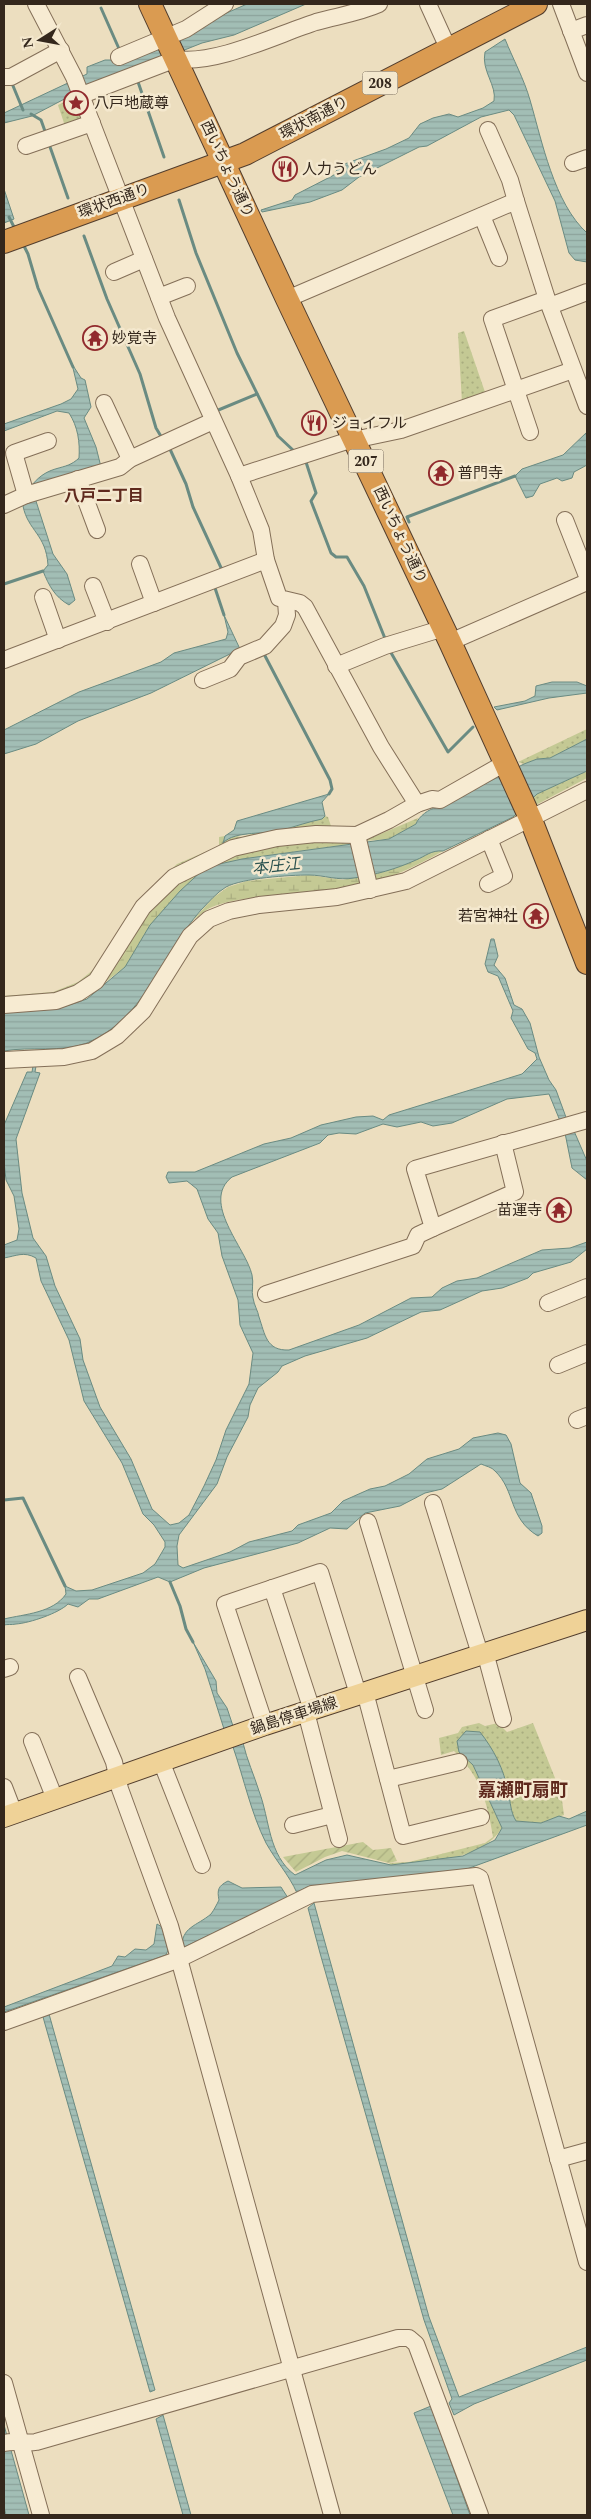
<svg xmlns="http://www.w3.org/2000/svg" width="591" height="2519" viewBox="0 0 591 2519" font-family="Spectral,'Noto Sans JP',serif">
  <defs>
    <pattern id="grass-dots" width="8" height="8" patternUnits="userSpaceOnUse" patternTransform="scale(1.25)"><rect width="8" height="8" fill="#c4c994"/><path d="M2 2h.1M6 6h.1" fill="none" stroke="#a9ad7f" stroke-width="1.8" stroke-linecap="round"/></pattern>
    <pattern id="wetland-marsh" width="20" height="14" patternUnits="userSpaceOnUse" patternTransform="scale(1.25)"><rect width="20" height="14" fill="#c4c994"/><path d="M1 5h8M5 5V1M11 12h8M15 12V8" fill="none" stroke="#a9ad7f"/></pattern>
    <pattern id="garden-furrows" width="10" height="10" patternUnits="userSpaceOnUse" patternTransform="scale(1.25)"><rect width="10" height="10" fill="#c4c994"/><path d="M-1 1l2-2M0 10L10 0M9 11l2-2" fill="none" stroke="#a9ad7f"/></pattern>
    <pattern id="water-rules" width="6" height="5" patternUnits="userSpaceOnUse" patternTransform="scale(1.25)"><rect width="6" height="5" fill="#a2beb5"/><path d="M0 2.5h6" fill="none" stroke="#8ca39b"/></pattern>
  </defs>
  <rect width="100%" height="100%" fill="#ecdebf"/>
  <g fill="url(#grass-dots)">
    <path d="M78 95 89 121 66 129 58 105Z"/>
    <path d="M464 331 485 392 462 403 458 333Z"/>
    <path d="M587 729V739L550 758 537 759 524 764 518 762Z"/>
    <path d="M587 771V778L513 817 537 794Z"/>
    <path d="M325 816 328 817 332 829 351 844 242 859 206 867 125 953 104 983 4 1009V996L53 992 78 982 98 966 141 898 177 864 219 846V837L225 836 223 842 234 836 242 837 262 831 282 830Z"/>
    <path d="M479 1723 485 1726 498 1723 507 1732 533 1723 561 1793 564 1815 541 1823 516 1821 511 1813 508 1791 459 1752 473 1765 502 1828C479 1863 429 1860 391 1865L389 1863 409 1862 485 1843 493 1837C487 1802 481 1777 454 1751L441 1755 439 1738 458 1733 462 1727Z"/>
  </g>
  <g fill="url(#wetland-marsh)">
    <path d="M418 818 416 824 389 839 364 841Z"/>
    <path d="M433 850 443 851C411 869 377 885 340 890 304 896 244 894 212 907 205 910 199 916 193 920L214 897 228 887 247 881 309 875 343 880 416 860Z"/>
    <path d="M206 867 180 891 150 925 125 967 104 983 125 953 145 917 163 895 185 878Z"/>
  </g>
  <path fill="url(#garden-furrows)" d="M363 1842 373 1850 391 1848 397 1861 389 1863 342 1851 325 1857 296 1872 283 1857Z"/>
  <g fill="url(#water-rules)" stroke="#6a8b82">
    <path d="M247 4H306L234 35 202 43 74 94 32 116 4 123V113L87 74V67L105 60H120Z"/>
    <path d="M505 39C513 59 524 79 530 100 542 141 554 203 587 233V262L575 260 569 253 555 201 514 115 509 110 481 117 427 146 419 147 359 177 342 190 310 202 262 212 261 210 292 200 295 195 334 175 339 166 386 149 409 138 420 124 433 118 449 114 458 117 483 108 494 101C497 85 481 71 485 52Z"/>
    <path d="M4 189 14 219 4 223Z"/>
    <path d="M72 364 81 378 85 380 91 407 84 418 96 447 101 467 32 485C50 463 65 472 79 458 80 442 78 427 69 413L57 411 4 431V424L61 404 71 399 78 389Z"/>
    <path d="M587 432V465L574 472 572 478 562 481 557 478 540 484 533 496 526 498 515 476 522 469 563 455Z"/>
    <path d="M35 498 53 554 67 574 75 600 69 605C55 597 49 586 43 571L48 565C46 534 28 531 23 506L29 499Z"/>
    <path d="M224 615 240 649 151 693 78 721 36 744 4 754V730L79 692 161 662 174 653 226 639 228 632Z"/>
    <path d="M552 682H577L587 686V693L549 698 497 710 494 707 525 701 535 696 536 686Z"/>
    <path d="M587 739V771L537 794 513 817 443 851C431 850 426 856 416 860 396 869 375 875 354 878 338 881 324 875 309 875 289 875 243 878 226 887 216 893 209 902 201 910 162 954 145 1019 87 1043 61 1053 30 1046 4 1051V1012L44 1010 66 1006 87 999 125 967 150 925 180 891 206 867 242 859 389 839 416 824C418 817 430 808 436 808L524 764 537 759 550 758Z"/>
    <path d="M329 794 322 802 325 816 322 819C308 822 296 826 283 830 267 835 235 830 223 843L225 836 234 830 237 821Z"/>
    <path d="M491 939H494L498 956 494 965 505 978 514 1005 522 1009 530 1023 539 1057 549 1080 556 1090 567 1120 574 1131 587 1161V1180L572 1168 565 1133 549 1094 507 1099 452 1123 433 1126 421 1122 397 1127 383 1124 356 1134 339 1133 328 1135 320 1143 232 1177C200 1202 246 1248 252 1275 254 1283 251 1291 253 1298 254 1305 258 1311 259 1317 265 1334 266 1351 289 1350L359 1325 411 1298 432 1297 442 1288 457 1281 477 1278 542 1250 570 1248 587 1242V1249L571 1262 533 1273 528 1278 502 1288 482 1291 440 1310 421 1312 367 1338 305 1356 282 1366 278 1372 258 1388 250 1405 248 1417 227 1457 217 1484 179 1535 177 1546 178 1565 183 1568 230 1552 249 1542 292 1531 298 1525 331 1513 343 1501 370 1489 385 1486 409 1474 427 1459 459 1449 473 1438 498 1433 506 1435 511 1444 520 1483 531 1493 542 1526V1533L538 1536C508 1518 516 1491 495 1471 492 1467 485 1466 481 1464L442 1489 425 1493 400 1506 365 1513 347 1529 330 1528 298 1543 204 1568 170 1582 158 1577 98 1599H89L78 1607 68 1604C59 1613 30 1623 16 1624 11 1625 8 1624 4 1625V1619C25 1614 53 1613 66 1594L65 1586 76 1591 92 1590 143 1573 155 1564 165 1547V1542L154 1525 143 1514 122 1463 84 1401 69 1340 41 1281 36 1258C24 1251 16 1256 4 1258V1245L17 1240 19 1229 14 1196 6 1180 4 1162V1125L27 1072H32L33 1066H36L35 1072 40 1073 16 1139 22 1193 33 1238 46 1256 55 1286 80 1339 83 1360 100 1407 131 1459 152 1509 170 1525 179 1523 189 1515 204 1486 216 1460 226 1430 249 1384 253 1353 240 1325 238 1300 222 1256 218 1233 208 1219 197 1189 187 1181 169 1183 166 1177 168 1172H195L264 1144 291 1138 321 1125 356 1117 373 1116 383 1120 389 1115 522 1074 537 1059 535 1053 528 1049 511 1018 513 1011 498 976 488 972 485 964Z"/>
    <path d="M193 1642 216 1681 217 1693 227 1708 233 1726 224 1729 205 1669Z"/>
    <path d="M466 1731 480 1732C494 1750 504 1769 508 1792 511 1803 510 1811 516 1821L541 1823 559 1816 569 1819 587 1811V1825L464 1870 307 1887 297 1893C289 1875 276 1861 266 1843 251 1813 244 1779 233 1747L243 1743C247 1760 254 1775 259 1791 270 1820 268 1855 295 1875L326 1860 347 1855 391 1865 463 1856 495 1840 502 1828 473 1765 459 1752 457 1741Z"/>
    <path d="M228 1881 242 1888 281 1887 288 1898 182 1948C181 1927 197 1926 211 1914 214 1910 217 1904 219 1900 217 1890 218 1886 228 1881Z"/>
    <path d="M314 1903 429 2317 459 2397 587 2347V2360L474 2404 454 2415 449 2403 452 2399 424 2320 320 1953 308 1908Z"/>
    <path d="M157 1924 162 1927 168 1950 166 1955 4 2012V2007L112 1966 118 1956 125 1957 135 1949 146 1950 154 1944Z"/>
    <path d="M49 2014 155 2390 150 2392 43 2017Z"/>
    <path d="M431 2406 470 2515H453L414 2413Z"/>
    <path d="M163 2415 191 2515H183L156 2419Z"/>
    <path d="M4 2425 29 2515H6L4 2507Z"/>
  </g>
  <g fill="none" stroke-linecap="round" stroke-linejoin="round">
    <g stroke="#6a8b82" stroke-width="3">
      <path d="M101 8 120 51"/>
      <path d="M137 79 164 157"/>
      <path d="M11 81 23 110"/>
      <path d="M31 114 41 120 46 134"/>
      <path d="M49 144 68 198"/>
      <path d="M179 200 196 253 237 353 278 436 294 451"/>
      <path d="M9 217 15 229"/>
      <path d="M84 236 107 299 140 374 156 428 162 438"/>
      <path d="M23 244 28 254 38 288 73 367"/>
      <path d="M216 411 257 394"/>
      <path d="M169 447 186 484 193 507 223 572"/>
      <path d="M305 459 316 493 311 501 331 553 336 557H347L364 586 386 641"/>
      <path d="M409 522 407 517 515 476"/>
      <path d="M4 584 43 571"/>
      <path d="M214 585 224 615"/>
      <path d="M390 651 448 752 473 727"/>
      <path d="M263 652 330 780 332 789 329 794"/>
      <path d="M4 1500 23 1498 65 1586"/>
      <path d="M170 1582 180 1606 186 1629 193 1642"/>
    </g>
    <defs>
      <g id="minor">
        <path d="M36 4 74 77 167 318 239 476 261 530 266 560 279 598 300 603 305 607 381 747 417 804"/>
        <path d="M428 4 448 48"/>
        <path d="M561 4 587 73"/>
        <path d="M571 31 587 25"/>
        <path d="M119 57 186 29 225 4"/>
        <path d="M4 77H11L61 50"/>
        <path d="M82 95 176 59C216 65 276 35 316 22 337 16 359 13 379 4"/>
        <path d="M488 130 510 180 516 201"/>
        <path d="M26 146 92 123"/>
        <path d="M573 163 587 158"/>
        <path d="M482 216 499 258"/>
        <path d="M114 272 144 259"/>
        <path d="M159 297 187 286"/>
        <path d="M287 299 516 201 547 299 587 406"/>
        <path d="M550 306 587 292"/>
        <path d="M104 403 130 459"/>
        <path d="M530 432 492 319 547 299"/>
        <path d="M239 476 344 442 401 430 573 370"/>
        <path d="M78 479 97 530"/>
        <path d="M26 495 14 453 48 441"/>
        <path d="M4 505 26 495 120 467 130 459 213 421"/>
        <path d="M565 520 587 576"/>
        <path d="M140 564 154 603"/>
        <path d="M93 586 107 622"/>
        <path d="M43 597 58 640"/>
        <path d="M450 642 587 582"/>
        <path d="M4 660 266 560"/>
        <path d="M336 666 385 646 444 628"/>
        <path d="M203 680 230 669 239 657 265 646 283 626 287 615 286 601"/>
        <path d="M357 835 370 890"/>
        <path d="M488 884 504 876 489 839"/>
        <path d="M4 1005 56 1001 78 993 96 981 143 907 174 877 233 848 277 838 316 834 357 835 389 820 417 804 432 799 440 800 505 763"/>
        <path d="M4 1060 64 1057 92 1051 117 1036 143 1011 190 936 209 919 229 911 259 905 337 897 406 881 587 790"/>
        <path d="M433 1228 515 1192 503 1143"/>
        <path d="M266 1294 413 1246 418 1235 433 1228 415 1169 587 1120"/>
        <path d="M548 1303 587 1287"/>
        <path d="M558 1365 587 1353"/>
        <path d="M577 1420 587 1416"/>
        <path d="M433 1503 480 1654"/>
        <path d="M368 1522 425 1710"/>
        <path d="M272 1588 312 1710"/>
        <path d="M485 1652 503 1719"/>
        <path d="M4 1669 10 1667"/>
        <path d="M78 1677 114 1762 120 1789 170 1926 332 2515"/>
        <path d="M365 1692 403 1836 481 1817"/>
        <path d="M306 1712 339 1839"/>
        <path d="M265 1725 225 1604 320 1572 358 1694"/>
        <path d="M32 1741 55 1799"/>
        <path d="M161 1761 202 1865"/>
        <path d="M388 1779 459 1762"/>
        <path d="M4 1787 14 1813"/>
        <path d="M293 1825 332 1815"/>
        <path d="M4 2022 177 1960 312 1894 476 1876 480 1878 587 2262"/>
        <path d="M558 2159 587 2151"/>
        <path d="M4 2383 41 2515"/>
        <path d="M4 2443C16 2440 25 2444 36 2442L398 2338H409L416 2344 480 2515"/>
      </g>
      <path id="major" d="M4 1817 265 1725 587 1620"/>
      <g id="highway">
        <path d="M150 4 287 299 450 642 531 820 587 963"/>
        <path d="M4 242 245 154 536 4"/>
      </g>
    </defs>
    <use href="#minor" stroke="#846f58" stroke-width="18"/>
    <use href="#major" stroke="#523d2d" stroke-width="22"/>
    <use href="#highway" stroke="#523d2d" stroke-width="24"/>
    <use href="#minor" stroke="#f7ebd2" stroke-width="16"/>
    <use href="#major" stroke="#efd297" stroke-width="20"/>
    <use href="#highway" stroke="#da9b51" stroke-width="22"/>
  </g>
  <defs>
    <symbol id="sight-ring" viewBox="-11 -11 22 22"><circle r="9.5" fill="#f4e8ce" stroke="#912a2d" stroke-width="1.5"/><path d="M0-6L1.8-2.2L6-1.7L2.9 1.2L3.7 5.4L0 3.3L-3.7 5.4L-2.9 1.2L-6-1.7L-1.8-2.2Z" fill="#912a2d"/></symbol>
    <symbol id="restaurant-ring" viewBox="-11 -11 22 22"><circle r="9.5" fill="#f4e8ce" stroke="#912a2d" stroke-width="1.5"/><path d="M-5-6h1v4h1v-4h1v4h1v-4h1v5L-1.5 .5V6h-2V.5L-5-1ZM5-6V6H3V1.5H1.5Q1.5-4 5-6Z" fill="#912a2d"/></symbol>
    <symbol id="temple-ring" viewBox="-11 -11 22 22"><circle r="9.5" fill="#f4e8ce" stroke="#912a2d" stroke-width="1.5"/><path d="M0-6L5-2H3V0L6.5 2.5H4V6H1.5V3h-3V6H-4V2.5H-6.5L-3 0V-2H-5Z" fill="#912a2d"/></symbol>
  </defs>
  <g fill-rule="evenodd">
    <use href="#sight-ring" x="62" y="89" width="28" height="28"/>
    <use href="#restaurant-ring" x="271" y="155" width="28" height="28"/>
    <use href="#temple-ring" x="81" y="324" width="28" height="28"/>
    <use href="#restaurant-ring" x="300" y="409" width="28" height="28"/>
    <use href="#temple-ring" x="427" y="459" width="28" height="28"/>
    <use href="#temple-ring" x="522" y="902" width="28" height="28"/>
    <use href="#temple-ring" x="545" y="1196" width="28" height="28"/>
  </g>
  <g text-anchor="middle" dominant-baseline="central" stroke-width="5" stroke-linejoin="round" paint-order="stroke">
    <g fill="#f4e8ce" stroke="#6e6151" stroke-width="1">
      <rect x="362.5" y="71.5" width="35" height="23" rx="4"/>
      <rect x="348.5" y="449.5" width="35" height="23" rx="4"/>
    </g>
    <g font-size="14" font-weight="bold" fill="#34271c">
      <text x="380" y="83">208</text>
      <text x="366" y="461">207</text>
    </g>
    <g font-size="15" fill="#34271c" stroke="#f4e8ce" text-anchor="start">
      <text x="94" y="103">八戸地蔵尊</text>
      <text x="302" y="169">人力うどん</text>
      <text x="112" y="338">妙覚寺</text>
      <text x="332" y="423">ジョイフル</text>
      <text x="458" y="473">普門寺</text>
      <text x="518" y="916" text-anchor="end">若宮神社</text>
      <text x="542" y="1210" text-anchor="end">苗運寺</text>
    </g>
    <g font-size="15" fill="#34271c" stroke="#f4e8ce">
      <text transform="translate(314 118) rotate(-28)">環状南通り</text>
      <text transform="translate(227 169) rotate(65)">西いちょう通り</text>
      <text transform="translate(114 201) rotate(-20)">環状西通り</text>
      <text transform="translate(400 535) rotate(65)">西いちょう通り</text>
      <text transform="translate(294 1716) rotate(-18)">鍋島停車場線</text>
    </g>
    <g font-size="16" font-weight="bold" fill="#5f291d" stroke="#f4e8ce">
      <text x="104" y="496">八戸二丁目</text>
    </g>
    <g font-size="16" font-style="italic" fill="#2c5350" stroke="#f4e8ce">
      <text transform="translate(276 866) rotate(-6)">本庄江</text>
    </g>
    <g font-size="18" font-weight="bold" fill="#5f291d" stroke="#f4e8ce">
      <text x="523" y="1790">嘉瀬町扇町</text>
    </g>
  </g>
  <rect width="591" height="2519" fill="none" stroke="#34271c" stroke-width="10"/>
  <g transform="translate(40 40) rotate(259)" stroke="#f4e8ce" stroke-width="4" paint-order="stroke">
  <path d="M0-4L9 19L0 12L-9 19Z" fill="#34271c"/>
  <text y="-8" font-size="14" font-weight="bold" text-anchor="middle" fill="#34271c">N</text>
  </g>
</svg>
